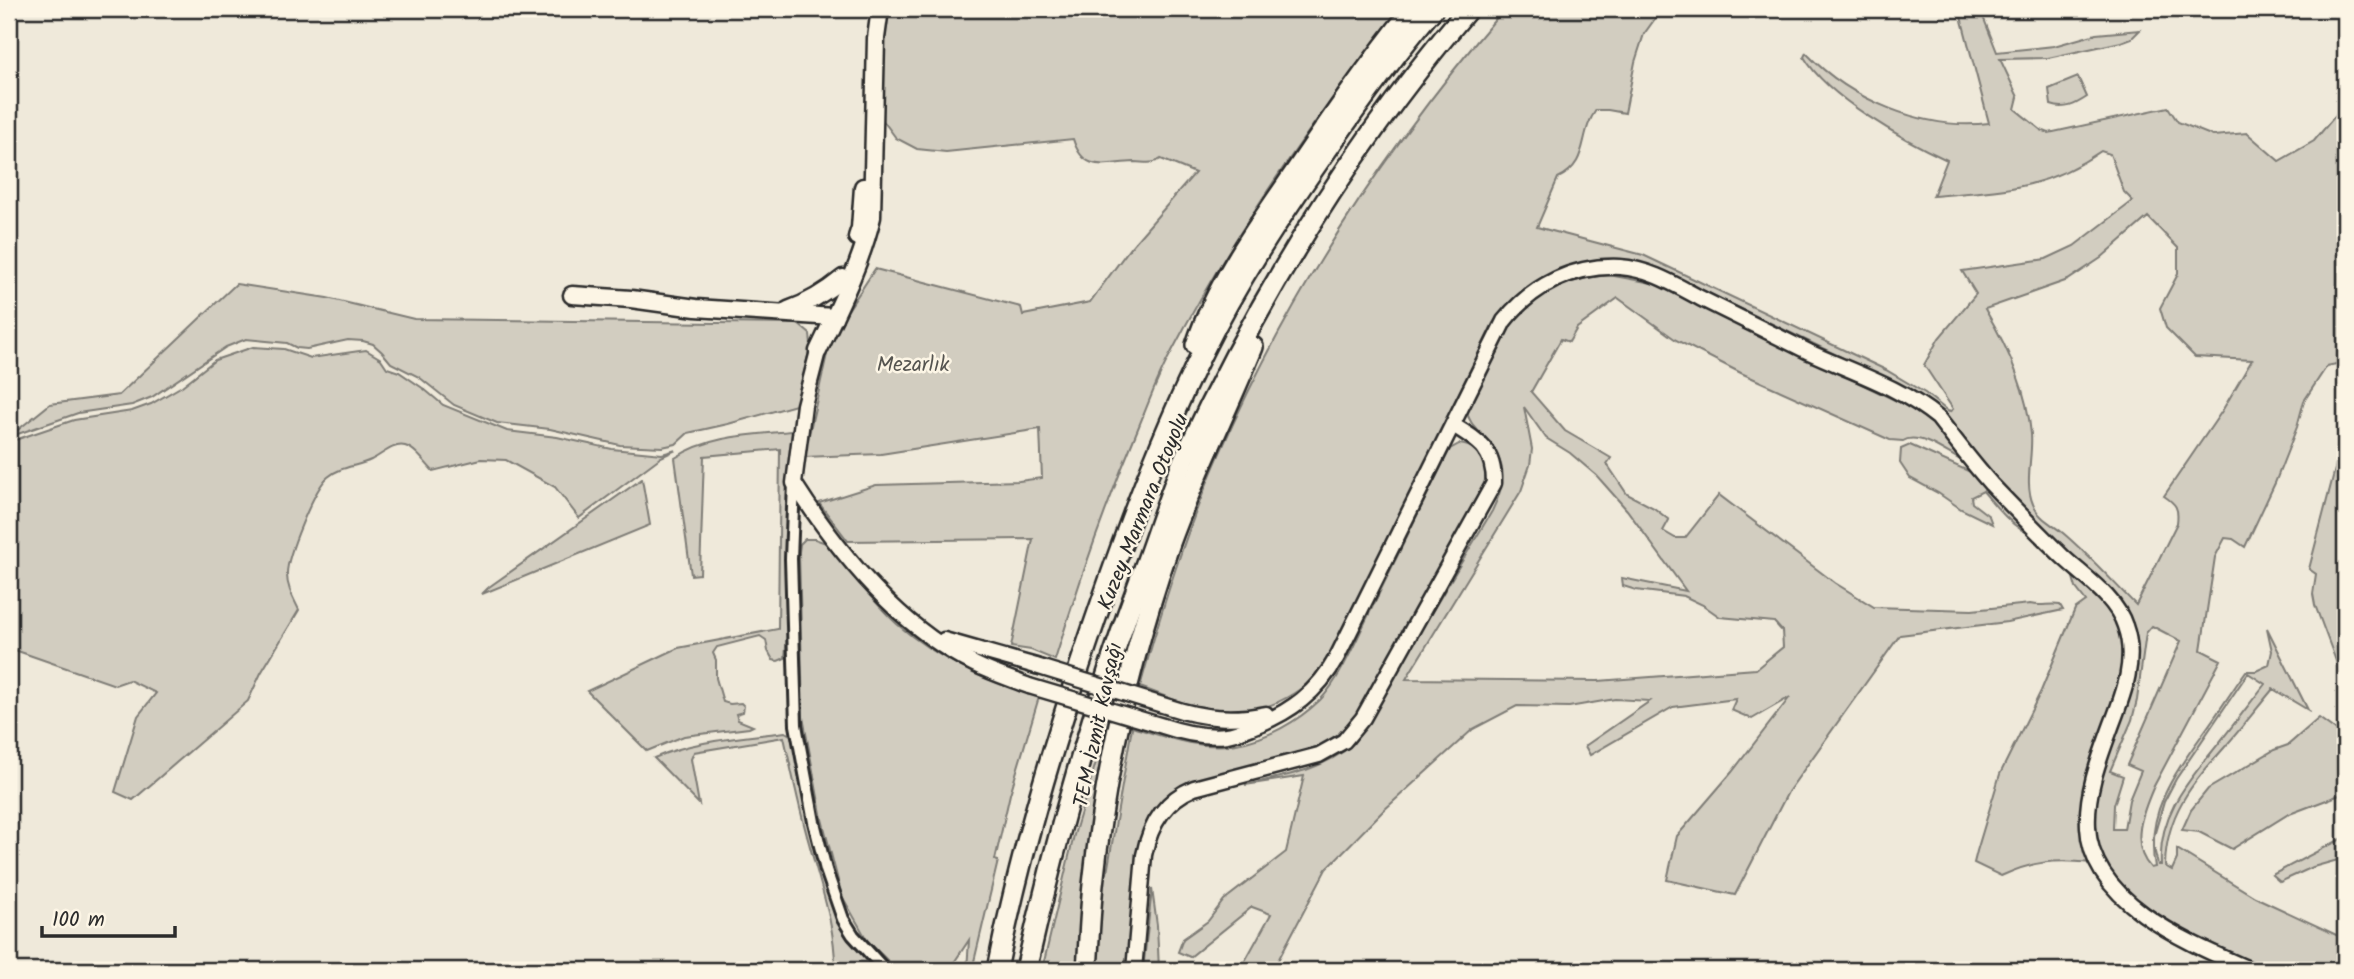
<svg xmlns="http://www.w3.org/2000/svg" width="2354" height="979" viewBox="0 0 2354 979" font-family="Kalam,sans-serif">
  <rect width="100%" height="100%" fill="#efe9da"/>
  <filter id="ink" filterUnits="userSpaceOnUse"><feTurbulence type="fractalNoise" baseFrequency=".0143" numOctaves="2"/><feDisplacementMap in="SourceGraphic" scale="14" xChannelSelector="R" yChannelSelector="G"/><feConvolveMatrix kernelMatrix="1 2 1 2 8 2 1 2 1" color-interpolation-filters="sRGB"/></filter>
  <g filter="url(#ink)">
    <g fill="#d2cdc0" stroke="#7e7c76" stroke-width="2" fill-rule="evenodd">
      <path d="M886 9H1399C1316 118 1234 231 1171 353 1158 376 1149 402 1139 426 1107 502 1079 581 1055 660L1031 650 1011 647 1033 539 848 541 819 503 876 485 1019 481 1042 478 1040 429 881 454 804 457 831 336 875 269 1021 307 1023 315 1090 302 1130 248 1195 173 1161 159C1152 165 1144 162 1134 162 1105 163 1084 174 1073 139L946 152 917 149 896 138 882 119Z"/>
      <path d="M1504 9H1662L1644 34 1635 62 1625 113 1608 110H1596C1578 135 1590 163 1558 178L1537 227 1643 255 1886 370 1925 393 1949 412 1953 409 1924 365 1939 338 1976 294 1962 271 2046 259 2074 246 2133 201 2124 192 2110 154 2101 151C2043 191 2001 190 1933 196L1947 160C1904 140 1828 98 1804 57L1806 53C1851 100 1924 131 1989 123L1959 9H1980L1997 52 2054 46 2096 34 2140 30 2132 38 2121 42 2048 58 2000 59 2018 97 2015 109 2041 130 2049 133 2168 107 2178 122 2213 136 2247 133 2279 161 2314 141 2345 104V366L2341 363 2327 366 2304 401 2297 427 2275 483 2245 547 2233 539 2225 538 2215 557 2201 650 2221 660 2154 786C2143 811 2129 845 2151 868L2155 867C2144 810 2178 769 2209 725 2222 707 2233 689 2246 671H2256L2269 665 2272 651 2267 628 2308 710 2273 689C2257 708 2241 729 2224 748 2191 785 2166 814 2165 866L2172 870 2177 859V849L2255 897 2345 939V970H2269L2234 956 2158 917 2139 903 2109 873 2095 841 2093 802 2134 633 2129 616 2122 606 1982 467 1887 379 1652 266C1587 253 1532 269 1493 323L1341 636C1335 647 1329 659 1321 669 1296 700 1251 719 1211 711 1186 706 1163 695 1140 687 1162 608 1186 530 1219 455 1290 292 1389 144 1504 9ZM2148 217 2178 248V274L2160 308 2166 328 2195 357 2252 360 2222 411 2164 496C2176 504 2179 508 2177 523L2136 605C2112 581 2089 555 2063 533 2052 524 2038 518 2033 504 2024 483 2033 456 2031 434 2027 390 2007 346 1985 309L2068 280 2101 258ZM2152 626 2181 641 2127 765 2141 771 2129 800 2124 829H2113L2114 805 2123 776 2110 771 2132 720 2137 700 2146 633ZM2248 673 2265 684C2247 707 2229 731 2211 753 2183 787 2158 819 2161 865H2158L2154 848V836L2164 802 2176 779Z"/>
      <path d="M2078 77 2087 97C2075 105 2065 110 2051 105L2049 89Z"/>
      <path d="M1609 275 1652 283 1901 403 1935 423 1964 462C1948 454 1919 431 1903 441L1890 440 1741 373 1676 340 1618 298 1577 328 1569 342 1561 339 1531 392 1565 431 1611 458 1607 464 1627 494 1654 508 1669 520 1663 531 1675 538H1685L1719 495 1835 583 1874 607 1972 610 2030 604C2041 607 2049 603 2060 605L2063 610 2007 622 1900 635 1788 792 1735 895 1667 880 1677 836 1732 772 1790 697 1752 719 1731 710 1736 699 1673 707 1590 755 1585 746 1650 701 1615 699 1569 707 1517 706 1473 729 1383 811 1326 869 1273 970H1240L1271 914 1252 907 1190 957 1178 952 1183 939 1208 921 1224 900 1286 852 1304 776 1245 785C1283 776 1322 771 1353 744L1492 511C1508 479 1507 462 1482 435 1475 427 1469 422 1467 412 1482 381 1505 321 1532 300 1554 284 1582 278 1609 275ZM1524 407 1546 438 1570 453 1597 476 1627 510 1686 591 1622 578 1623 586 1636 590 1684 596 1703 605 1720 617 1774 622 1782 631 1783 647 1756 669 1598 681 1406 679 1521 491 1530 465 1532 449Z"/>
      <path d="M236 284 327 298 414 319 798 324 810 334 811 344 796 405 728 424 688 433 676 444 662 447 620 445 550 429 497 423 454 405 419 377 391 363 382 352 373 344 363 341 348 340 307 349 297 348 287 343 246 339 226 347 152 397 132 405 78 413 9 437 50 404 119 395Z"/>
      <path d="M253 347 284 349 311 358 366 350 381 359 387 368 399 372 424 389 443 405 507 431 557 437 612 449 662 454 676 450 661 457 579 518 555 487 506 460 481 459 433 471C425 463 416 449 405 446 393 443 382 455 371 460 356 467 341 466 328 477 314 489 286 558 287 575 287 588 294 599 299 610L261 673 248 701 133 800 115 792 138 716 156 693 129 680 115 685 9 648V442L74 420 132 411 151 404 182 386 215 360Z"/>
      <path d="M2345 414V685L2315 605 2313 594 2316 574 2309 569 2335 469Z"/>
      <path d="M792 431 786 519 788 624 785 658 778 661 773 660 768 651 766 640 760 636 717 647 713 653 716 660V678L723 702 730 704 741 703 744 706 743 712 736 714 738 720 753 726 749 728 684 736 647 751 587 691 678 648 778 629 780 449 704 456 700 574 691 575 675 458C710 435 751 435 792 431Z"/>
      <path d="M1459 444C1488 448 1490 471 1481 493L1358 715 1344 730 1322 745 1296 755 1196 780 1141 839 1135 870 1128 970H1097L1104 872 1107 873 1132 727C1165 737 1200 750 1236 744 1267 739 1297 722 1320 700 1340 680 1357 638 1370 612 1396 558 1423 503 1450 449Z"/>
      <path d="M1910 445 1975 474 2030 533C2015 531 1993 503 1983 491L1971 497 1972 503 1989 516 1992 524 1961 509 1938 493 1910 478 1900 463 1901 449Z"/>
      <path d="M642 479 650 525 482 594 489 587Z"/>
      <path d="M805 539H815L826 543C849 570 871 600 897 624 938 660 987 681 1039 697L1010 794 995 860 998 861 972 970H967L969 940 949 970H897L867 940 842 896 822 819 803 717 799 552 800 544Z"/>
      <path d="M2072 574 2104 601 2118 623 2124 640 2122 683 2095 758 2091 863C2055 859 2034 861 2001 876L1974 863 1977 851 2000 774 2041 691 2075 609 2086 601 2076 588Z"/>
      <path d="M2319 718 2345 737V793L2287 815 2232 849 2199 832 2182 830 2191 810 2208 789 2274 750 2288 745Z"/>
      <path d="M1109 719 1112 721 1080 970H1042L1074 835Z"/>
      <path d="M785 732 792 736 812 840 836 919 840 928 877 970H835C836 928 820 884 809 843 799 808 792 773 784 737L694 752 691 759 699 804 654 758C695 740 741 738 785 732Z"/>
      <path d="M2345 837V858L2313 867 2280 882 2272 875Z"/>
      <path d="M1152 889 1157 925 1159 970H1143Z"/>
    </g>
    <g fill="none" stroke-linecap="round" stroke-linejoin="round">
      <defs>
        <path id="minor" d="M794 483 791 559 796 725 814 822 826 870 843 919 853 935 885 970"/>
        <g id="tertiary">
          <path d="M818 351 804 405 794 483C838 552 899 627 974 664 992 673 1011 679 1029 686"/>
          <path d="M944 640 1036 666"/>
          <path d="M1169 707C1202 718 1232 721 1266 714"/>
          <path d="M1163 726C1184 733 1205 738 1227 735 1235 734 1244 730 1252 727 1290 713 1318 692 1337 657L1504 321C1533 285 1573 265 1620 267 1651 269 1677 286 1704 300 1739 317 1774 335 1809 352 1852 372 1901 387 1938 418 1955 440 1972 463 1991 484 2014 508 2038 533 2062 556 2083 576 2116 597 2125 626 2137 659 2124 693 2112 724 2100 757 2086 791 2088 827 2091 904 2192 944 2251 970"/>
          <path d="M1134 970 1144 855C1150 825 1165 800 1194 788L1319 755 1344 741 1363 718 1494 483C1494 449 1479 441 1453 425"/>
        </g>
        <g id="secondary">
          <path d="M857 237 860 228 863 187"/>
          <path d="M572 295 631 299 696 308 834 317"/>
          <path d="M788 310C809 303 826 292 843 278"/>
          <path d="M818 351C839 307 861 264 872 217L876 38 880 9"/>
        </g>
        <g id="motorway">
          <path d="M1196 345C1215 288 1251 236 1285 187 1326 126 1367 66 1413 9"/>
          <path d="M997 970C1017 867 1047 765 1080 665 1116 558 1153 452 1203 351 1237 282 1280 217 1324 154 1358 105 1394 55 1433 9"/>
          <path d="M1026 970C1057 832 1096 696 1146 563 1159 528 1170 491 1185 457 1259 297 1354 143 1468 9"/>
          <path d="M1087 970C1089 942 1090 913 1093 885 1105 769 1132 653 1170 543 1194 476 1226 413 1253 347"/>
        </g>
      </defs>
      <use href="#minor" stroke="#2b2b2b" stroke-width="16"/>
      <use href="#tertiary" stroke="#2b2b2b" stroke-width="19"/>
      <use href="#secondary" stroke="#2b2b2b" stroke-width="21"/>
      <use href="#motorway" stroke="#2b2b2b" stroke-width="24"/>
      <use href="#minor" stroke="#fcf5e5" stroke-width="10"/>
      <use href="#tertiary" stroke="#fcf5e5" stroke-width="14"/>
      <use href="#secondary" stroke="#fcf5e5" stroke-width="16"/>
      <use href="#motorway" stroke="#fcf5e5" stroke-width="19"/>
      <defs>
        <g id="tertiary-bridge">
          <path d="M1036 666 1169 707"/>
          <path d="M1029 686 1163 726"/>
        </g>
      </defs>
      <use href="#tertiary-bridge" stroke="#2b2b2b" stroke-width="19" stroke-linecap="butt"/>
      <use href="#tertiary-bridge" stroke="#fcf5e5" stroke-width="14"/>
    </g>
  </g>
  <g text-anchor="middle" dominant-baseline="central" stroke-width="5" stroke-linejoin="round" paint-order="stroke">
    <g font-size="21" fill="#555450" stroke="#fcf5e5">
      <text x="913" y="365">Mezarlık</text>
    </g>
    <g font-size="21" fill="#2b2b2b" stroke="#fcf5e5">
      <text transform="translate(1144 512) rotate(-68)">Kuzey Marmara Otoyolu</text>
      <text transform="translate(1099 725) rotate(-78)">TEM İzmit Kavşağı</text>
    </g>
  </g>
  <rect width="2354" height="979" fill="none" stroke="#fcf5e5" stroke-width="35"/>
  <rect x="18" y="18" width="2319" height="944" fill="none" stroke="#2b2b2b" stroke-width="2.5" filter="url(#ink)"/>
  <path d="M42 926v10h133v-10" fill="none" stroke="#2b2b2b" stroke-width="3.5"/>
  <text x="52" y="926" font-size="21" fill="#2b2b2b" stroke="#fcf5e5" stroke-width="5" paint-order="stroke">100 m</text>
</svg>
